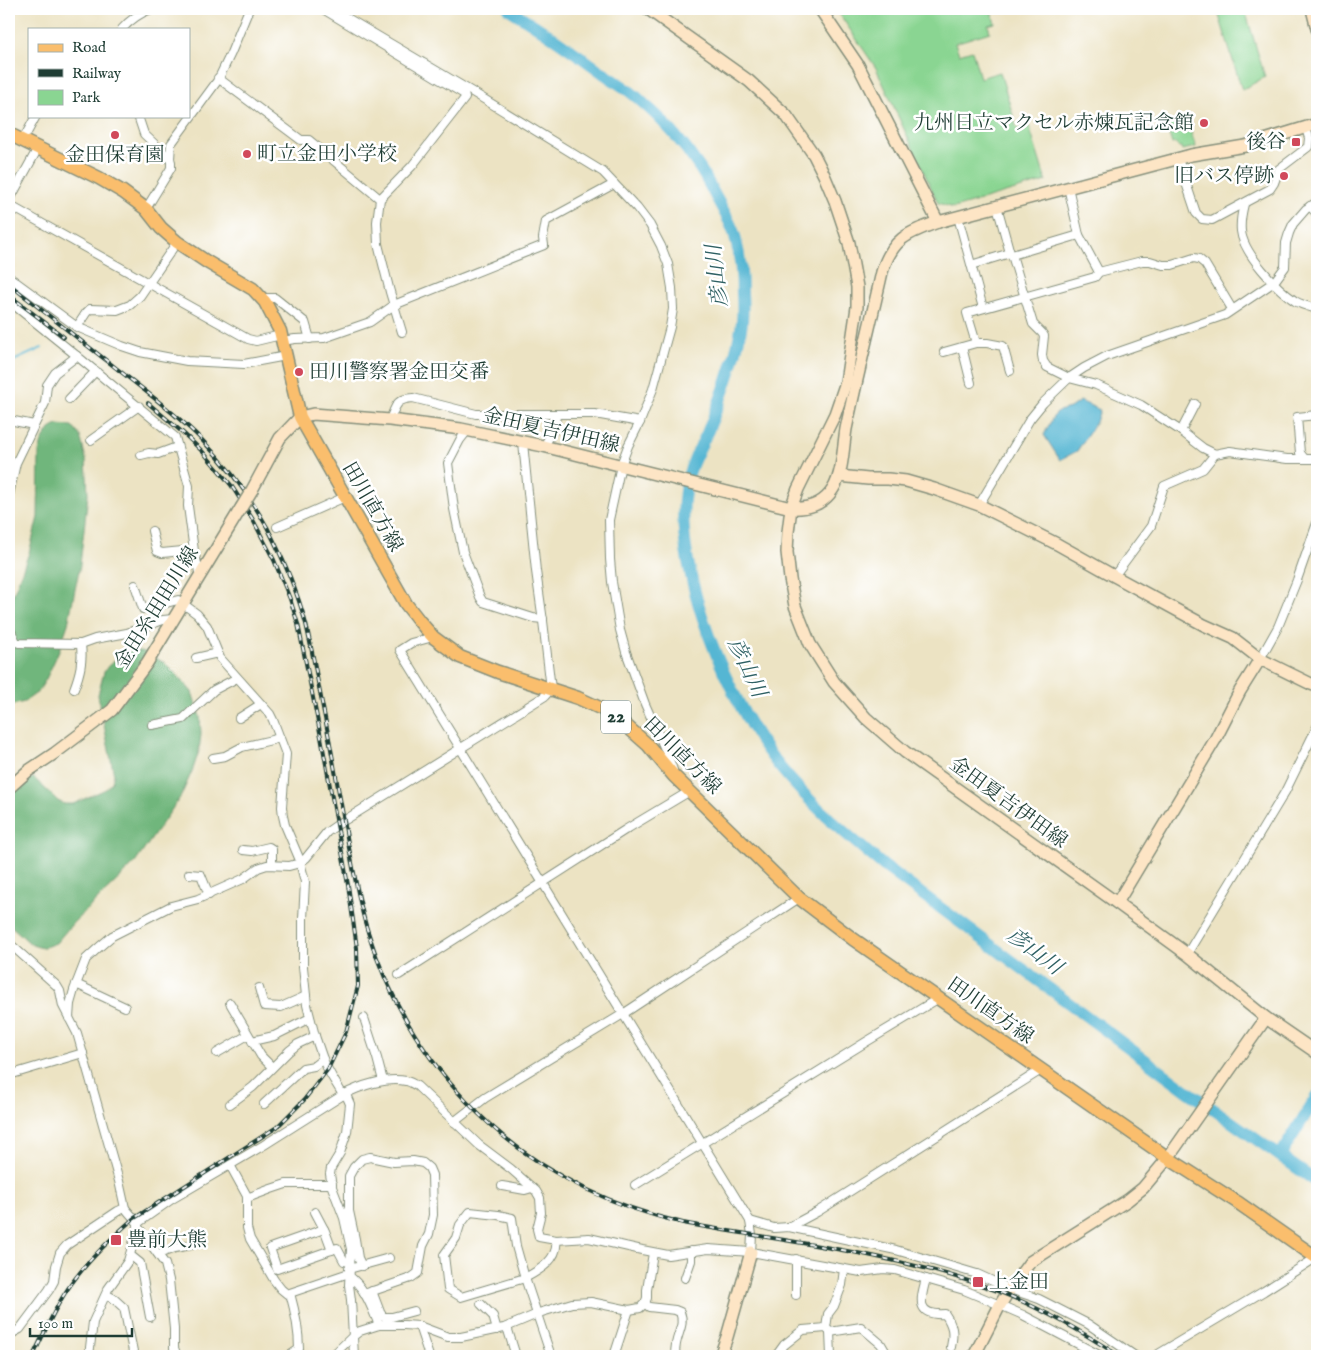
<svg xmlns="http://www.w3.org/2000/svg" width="1326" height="1365" viewBox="0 0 1326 1365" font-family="'IM FELL English','Noto Serif JP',serif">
  <rect width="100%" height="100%" fill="#fff"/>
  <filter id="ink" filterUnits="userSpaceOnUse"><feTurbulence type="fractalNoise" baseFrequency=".02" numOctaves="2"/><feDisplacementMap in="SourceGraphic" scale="10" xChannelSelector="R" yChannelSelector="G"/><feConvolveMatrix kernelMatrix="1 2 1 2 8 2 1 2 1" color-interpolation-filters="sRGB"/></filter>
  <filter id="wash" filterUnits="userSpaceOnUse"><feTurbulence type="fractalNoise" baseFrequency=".0096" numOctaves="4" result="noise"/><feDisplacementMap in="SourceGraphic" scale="20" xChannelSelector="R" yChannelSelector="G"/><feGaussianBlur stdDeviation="1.12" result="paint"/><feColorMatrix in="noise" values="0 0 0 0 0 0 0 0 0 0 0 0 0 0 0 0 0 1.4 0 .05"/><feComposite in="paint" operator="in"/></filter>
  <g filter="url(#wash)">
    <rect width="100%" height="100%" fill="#ece3c3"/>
    <g fill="#8ad592" stroke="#548963">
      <path d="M836 9H997L991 11 995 23 988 25 990 32 955 43 959 54 972 50 980 78 1000 72 1017 129 1029 126 1046 181 954 208 938 203 876 68Z"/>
      <path d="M1217 9 1245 10 1265 77 1242 90Z"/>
      <path d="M1183 118 1184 122 1187 121 1196 147 1182 150 1181 147H1179L1176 143 1172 144 1166 125 1167 123Z"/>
    </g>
    <g fill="#6fb67c" stroke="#477a58">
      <path d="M57 425 72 426 80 436 86 459 88 494 80 565 68 624 58 653 46 679 38 692 24 702 9 706V605L29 553 38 517 39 452 42 441 50 429Z"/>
      <path d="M131 651H142L165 663 176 674 192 692 200 717 201 734 199 751 193 769 181 796 135 863 73 923 56 943 42 948 32 945 9 924V797C16 788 22 778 34 778L58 801 64 804H73L106 789 112 782 114 775 98 695 104 672 108 666 123 654Z"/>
    </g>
    <path fill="#54b6d3" stroke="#3a7a84" d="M1080 401 1100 410 1096 422 1077 451 1060 460 1044 435 1053 417 1059 411 1070 408Z"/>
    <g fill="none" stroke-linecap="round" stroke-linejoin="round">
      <path stroke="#54b6d3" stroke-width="2" d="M9 363 42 348"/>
      <g stroke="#54b6d3" stroke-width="12">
        <path d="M509 9C541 29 572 50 603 73 616 82 630 90 641 101 662 119 684 144 699 167 706 177 711 188 717 199 724 211 731 223 735 236 740 255 742 274 742 293 743 307 743 321 740 334 733 368 720 401 707 433 698 452 688 469 685 491 673 571 729 704 779 766 809 803 847 835 884 866L1186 1090 1317 1182"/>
        <path d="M1280 1156 1317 1096"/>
      </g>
    </g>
  </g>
  <g filter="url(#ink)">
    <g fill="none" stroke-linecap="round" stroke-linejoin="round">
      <defs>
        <g id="street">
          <path d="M323 9 464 94 465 98 412 166 380 199 377 222 378 244 390 292 402 332"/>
          <path d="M332 9 474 93 603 172 637 208 650 225 661 246 668 264 672 288 673 309 670 327 653 389 640 422 628 446 621 465 609 520 610 559 612 582 620 630 626 652 645 704 668 756 673 770"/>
          <path d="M761 9 768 10 781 9"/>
          <path d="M122 29C130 20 140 13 151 9"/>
          <path d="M218 78 301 140H309L380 199"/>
          <path d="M138 116 144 134 170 159"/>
          <path d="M23 140 36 116"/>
          <path d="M1178 159 1196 213 1202 219 1212 220 1270 189 1274 183 1279 169 1308 147 1309 138 1306 128"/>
          <path d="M1068 187 1079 235 1099 272"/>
          <path d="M9 201 38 148"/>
          <path d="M1244 204C1242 212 1240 222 1241 231 1243 253 1277 289 1295 301 1302 305 1310 307 1317 309"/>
          <path d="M9 205 248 339 256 341 281 335"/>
          <path d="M997 206 1010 253"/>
          <path d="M1310 206 1317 214"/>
          <path d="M146 209 171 168V162L170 159 171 144 218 80 231 53 249 9"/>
          <path d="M958 217 983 308"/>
          <path d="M1079 235 1012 255 1033 324 1042 333 1044 336 1042 355 1043 361 1047 367 1069 378 1096 385 1141 405 1181 431 1203 448 1215 454 1230 451 1287 459H1317"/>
          <path d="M971 265 1010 253 1012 255"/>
          <path d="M9 277 77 327 122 346 140 352 187 361 244 364 286 356"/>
          <path d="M261 298H275L305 322 310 339"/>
          <path d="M9 301 77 356 175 437 189 486 188 506 194 551 200 576"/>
          <path d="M77 327 86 313 90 309 117 310 130 305 140 296 177 242"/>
          <path d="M282 341 295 339 324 338 370 322 394 305 544 245 543 238 546 221 614 184"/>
          <path d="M976 343 967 313 1095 277 1099 272 1142 261H1150L1163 265H1172L1194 258 1199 259 1205 264 1232 309"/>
          <path d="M962 347 971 383"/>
          <path d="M944 352 976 343H987L1003 346 1010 371"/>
          <path d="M69 399 96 371"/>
          <path d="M9 420 34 425"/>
          <path d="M390 420C396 405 396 399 413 398L476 414H595L640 422"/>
          <path d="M467 431 460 440 448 463 454 509 463 552 480 597 483 602 533 618 543 619"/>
          <path d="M1181 431 1195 404"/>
          <path d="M91 440 139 406"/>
          <path d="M546 447 547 441 555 428 556 414"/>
          <path d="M141 455 149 453 158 454 177 447"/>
          <path d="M1304 458 1300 453 1297 417 1317 415"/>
          <path d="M9 495 16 463 45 403 47 385 55 373 77 356"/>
          <path d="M979 505 1030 419 1043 403 1069 378 1084 368 1107 356 1225 315 1274 282 1285 267 1286 243 1289 233 1293 224 1306 209 1317 202"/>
          <path d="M277 527 345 497"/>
          <path d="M152 531 157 551 162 553 193 550"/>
          <path d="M1114 576 1151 526 1164 486 1203 469 1215 454"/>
          <path d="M135 585 143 609 178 600 197 614 207 626 220 658 270 714 273 720 286 754 282 807 283 816 285 825 299 858 305 882 303 919V967L307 1005 315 1036 324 1062 332 1077 343 1095 347 1097 350 1104 347 1132 340 1153 331 1168 330 1174 332 1187 344 1218 351 1249 349 1285 351 1300 354 1356"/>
          <path d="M9 627 16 642 19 643 81 644 95 639 127 633 163 620 173 619"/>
          <path d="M433 637 411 643 400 650C517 840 634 1030 750 1221L752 1235 751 1252"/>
          <path d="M196 658 218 653"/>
          <path d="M1260 659 1278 627 1297 580 1317 523"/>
          <path d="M74 689C80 673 83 661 81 644"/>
          <path d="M239 718 261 704"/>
          <path d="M152 725 183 719 214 690 237 678"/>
          <path d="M213 758 225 756 242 747 280 738"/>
          <path d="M243 850 252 851 269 847 272 849V865"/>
          <path d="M189 874 201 875 209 895"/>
          <path d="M9 943 57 986 60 991 63 1006 77 1033 119 1181 125 1208 138 1223V1227L128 1261 108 1289 93 1322 89 1356"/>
          <path d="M1187 954 1285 792 1317 727"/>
          <path d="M399 975 625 830 690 791"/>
          <path d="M76 984 125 1007"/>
          <path d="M259 988 264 1006 281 1007 306 996"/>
          <path d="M230 1003 261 1056 272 1067"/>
          <path d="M69 1018 70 1004 74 990 86 959 97 949 112 936 171 906 198 899 243 879 258 868 267 865 289 866 300 863 306 858 327 832 337 825 545 696 551 689 543 621 536 571 523 443"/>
          <path d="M364 1018 377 1058 383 1081"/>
          <path d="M252 1041 274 1036 310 1018"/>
          <path d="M217 1053 248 1035"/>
          <path d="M9 1075 83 1053"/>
          <path d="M230 1104 253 1087 289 1051 298 1044 315 1036"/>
          <path d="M264 1104 303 1068 314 1066 323 1059"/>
          <path d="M454 1122 485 1098 623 1014 799 898"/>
          <path d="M230 1165 247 1196V1228L250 1239 274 1280 281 1289 287 1294 349 1273"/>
          <path d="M635 1185 866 1042 939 998"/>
          <path d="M502 1186 525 1190 532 1188"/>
          <path d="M247 1198 271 1189 286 1184H332"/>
          <path d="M315 1212 325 1231 332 1250"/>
          <path d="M470 1212 498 1215 512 1218 516 1246 525 1278 461 1297 448 1289 444 1255 456 1238 460 1225Z"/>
          <path d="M750 1221 774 1228 789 1227 896 1250 977 1274 1010 1289 1039 1299 1088 1324 1135 1356"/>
          <path d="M138 1223 172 1199 264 1145 343 1095C360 1086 386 1077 406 1081 409 1081 413 1084 417 1086L479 1145 511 1169 536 1191 540 1198 541 1213 537 1229 539 1237 556 1240 589 1238 642 1250 668 1255 708 1249 751 1252 861 1272 883 1269 895 1270 964 1290 1000 1305 1023 1315 1101 1356"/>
          <path d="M138 1227 165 1264 169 1280 174 1329V1348L177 1356"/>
          <path d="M789 1227 817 1212 1041 1070"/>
          <path d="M324 1229 270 1248 277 1269 337 1248 344 1261 350 1262"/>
          <path d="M158 1254 175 1248 192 1245"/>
          <path d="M130 1255 140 1263 150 1317"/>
          <path d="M796 1259V1295"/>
          <path d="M362 1266 358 1258 355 1239 349 1211V1176L354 1167 362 1159 370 1157 394 1162 413 1161 423 1163 429 1168 432 1175 433 1215 429 1234 423 1246 418 1273 411 1278 364 1294"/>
          <path d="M349 1269 389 1258"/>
          <path d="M349 1276C365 1287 372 1309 379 1325"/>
          <path d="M685 1278 691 1261V1251"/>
          <path d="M926 1279C920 1300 916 1316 945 1314 953 1326 954 1332 951 1347"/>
          <path d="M372 1291 380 1312 383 1317H392L414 1311"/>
          <path d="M107 1295 113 1298 124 1308 134 1356"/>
          <path d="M645 1303 649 1307 675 1310 680 1312C685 1324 678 1332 676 1344 675 1348 675 1352 676 1356"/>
          <path d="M481 1304 493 1316 497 1330"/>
          <path d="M419 1326 429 1356"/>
          <path d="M507 1327 516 1356"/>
          <path d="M826 1328 828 1314 834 1306 842 1285 844 1269"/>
          <path d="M830 1332 861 1327 881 1344 888 1356"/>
          <path d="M9 1335 20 1329 49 1290 54 1281 56 1266 60 1253 67 1245 118 1211 125 1208"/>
          <path d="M289 1356 299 1349C299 1330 295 1311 290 1293"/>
          <path d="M332 1356 352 1337 360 1331 379 1325H404L419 1326 448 1337H461L504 1328 542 1312 572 1303 591 1302 629 1310 640 1308 645 1303 647 1298V1290L653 1253"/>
          <path d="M551 1356 525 1278C540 1270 559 1259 556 1240"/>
          <path d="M614 1356 629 1310"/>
          <path d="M776 1356 784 1345 803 1330 826 1328 830 1332 831 1356"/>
          <path d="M1155 1356 1264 1291 1317 1257"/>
        </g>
        <g id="secondary">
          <path d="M648 9 749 81 786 115 814 155 824 175 835 201 849 243 857 287V307L846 382 835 414 798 489 791 508 788 532 787 552 790 579 795 606 810 644 834 682 866 718 905 752 1117 903 1187 954 1266 1018 1317 1053"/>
          <path d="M820 9 858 65 938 222"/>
          <path d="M1312 9 1317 29"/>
          <path d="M839 476 868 479H888L906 481 934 489 979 505 1057 544 1114 576 1204 625 1233 638 1260 659 1311 684 1317 686"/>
          <path d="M252 490 280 438 300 417 313 414 390 420 461 429 543 446 791 508C808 509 824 504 833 489 843 473 843 447 846 429 857 377 870 325 882 272 892 239 907 233 938 222L1169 161 1191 155 1245 146 1317 124"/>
          <path d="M9 788 28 771 55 753 112 710 147 663 241 508"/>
          <path d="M1117 903 1215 740 1240 691 1260 659"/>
          <path d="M720 1356 727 1337 751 1252"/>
          <path d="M974 1356 1000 1305 1010 1289 1030 1262 1128 1200 1143 1188 1168 1158 1266 1018"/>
        </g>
        <path id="primary" d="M9 134 99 178 123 192 146 209 161 228 177 242 207 262 253 289 265 302 280 331 300 417 406 604 420 622 433 637 460 657 498 672 578 698 613 714 648 745 674 776 799 898 853 939 1168 1158 1237 1202 1317 1258"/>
      </defs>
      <use href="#street" stroke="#86907c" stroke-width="10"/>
      <use href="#secondary" stroke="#86907c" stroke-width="14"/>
      <use href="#primary" stroke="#86907c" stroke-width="15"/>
      <use href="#street" stroke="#fff" stroke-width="8"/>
      <use href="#secondary" stroke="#fde5c5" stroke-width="11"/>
      <use href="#primary" stroke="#fabe6d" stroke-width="12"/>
      <defs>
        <g id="rail">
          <path d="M9 284C43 311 77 338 111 364 141 388 173 411 201 439 227 465 249 495 267 527 283 558 297 591 306 624 312 650 317 677 322 703 332 751 340 800 349 848 355 876 359 905 368 932 388 996 420 1052 466 1101 526 1165 598 1203 683 1223 787 1242 895 1253 995 1290 1039 1307 1080 1330 1119 1356"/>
          <path d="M9 295 64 337"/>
          <path d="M33 1356C44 1334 53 1311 67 1290 85 1263 109 1240 133 1219L277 1127 304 1100 328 1069 346 1032 358 986 357 948 348 885 321 737 298 624 290 599 274 560 252 518 231 485 203 452 182 432 148 403"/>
        </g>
      </defs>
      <use href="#rail" stroke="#1f3d34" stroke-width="4"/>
      <use href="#rail" stroke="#fff" stroke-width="2" stroke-dasharray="5.5" stroke-linecap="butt"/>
      <defs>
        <path id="secondary-bridge" d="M241 508 252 490"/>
      </defs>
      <use href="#secondary-bridge" stroke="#86907c" stroke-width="14" stroke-linecap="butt"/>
      <use href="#secondary-bridge" stroke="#fde5c5" stroke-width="11"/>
    </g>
  </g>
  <g fill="#d1495b" stroke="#fff" stroke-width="2">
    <circle cx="1204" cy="123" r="5"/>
    <circle cx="115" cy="135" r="5"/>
    <rect x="1291" y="137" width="10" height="10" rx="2.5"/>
    <circle cx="247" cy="154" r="5"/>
    <circle cx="1284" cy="176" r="5"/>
    <circle cx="299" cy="372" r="5"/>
    <rect x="110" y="1234" width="12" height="12" rx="2.5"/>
    <rect x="972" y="1276" width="12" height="12" rx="2.5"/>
  </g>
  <g text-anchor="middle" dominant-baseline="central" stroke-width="5" stroke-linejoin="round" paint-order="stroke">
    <rect fill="#fff" stroke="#627771" stroke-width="1" x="601" y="700.5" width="30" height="33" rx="4"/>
    <g font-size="19" font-weight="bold" fill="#1f3d34">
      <text x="616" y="717">22</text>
    </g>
    <g font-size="20" fill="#1f3d34" stroke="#fff" text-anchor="start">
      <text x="1194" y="123" text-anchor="end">九州日立マクセル赤煉瓦記念館</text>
      <text x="1286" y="142" text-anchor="end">後谷</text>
      <text x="257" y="154">町立金田小学校</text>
      <text x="115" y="155" text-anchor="middle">金田保育園</text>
      <text x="1274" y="176" text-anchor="end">旧バス停跡</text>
      <text x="309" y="372">田川警察署金田交番</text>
      <text x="127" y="1240">豊前大熊</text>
      <text x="989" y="1282">上金田</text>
    </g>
    <g font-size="20" fill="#1f3d34" stroke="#fff">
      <text transform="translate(551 431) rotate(13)">金田夏吉伊田線</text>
      <text transform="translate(372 507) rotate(60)">田川直方線</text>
      <text transform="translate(157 608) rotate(-58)">金田糸田田川線</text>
      <text transform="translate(682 756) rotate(45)">田川直方線</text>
      <text transform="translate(1008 803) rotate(36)">金田夏吉伊田線</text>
      <text transform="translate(990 1011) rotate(35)">田川直方線</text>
    </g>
    <g font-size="21" font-style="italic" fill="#2f6164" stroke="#fff">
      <text transform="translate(718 276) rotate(-96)">彦山川</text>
      <text transform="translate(746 668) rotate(65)">彦山川</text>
      <text transform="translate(1034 952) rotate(37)">彦山川</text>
    </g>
  </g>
  <rect width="1326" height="1365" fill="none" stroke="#fff" stroke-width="30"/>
  <rect x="28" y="28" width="162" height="90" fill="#ffffff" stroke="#a5b1ae"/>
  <rect x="38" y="44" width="25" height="8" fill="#fabe6d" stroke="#a5b1ae"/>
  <text x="72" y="52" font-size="15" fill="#1f3d34">Road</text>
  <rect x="38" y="69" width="25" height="8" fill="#1f3d34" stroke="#a5b1ae"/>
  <text x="72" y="78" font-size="15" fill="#1f3d34">Railway</text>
  <rect x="38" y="90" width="25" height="15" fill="#8ad592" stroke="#a5b1ae"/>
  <text x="72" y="102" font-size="15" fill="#1f3d34">Park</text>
  <path d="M30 1328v8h102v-8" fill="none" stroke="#1f3d34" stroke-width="2.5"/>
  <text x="38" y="1328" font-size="15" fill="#1f3d34" stroke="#ffffff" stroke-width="4" paint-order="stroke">100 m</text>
</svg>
